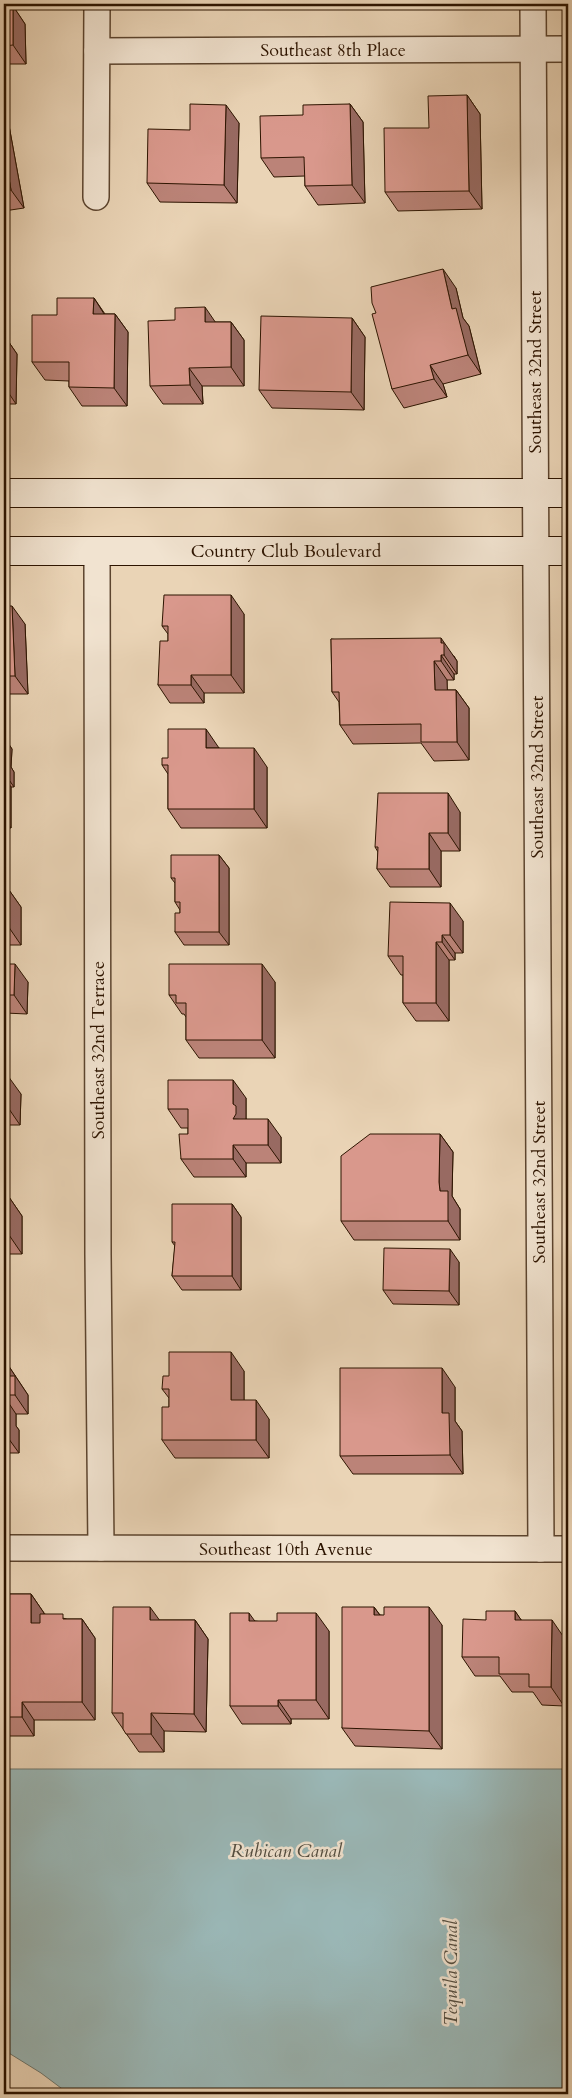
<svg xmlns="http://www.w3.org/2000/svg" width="572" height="2098" viewBox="0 0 572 2098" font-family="Cardo,serif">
  <rect width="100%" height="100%" fill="#ead4b6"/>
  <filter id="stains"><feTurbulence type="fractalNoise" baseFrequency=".004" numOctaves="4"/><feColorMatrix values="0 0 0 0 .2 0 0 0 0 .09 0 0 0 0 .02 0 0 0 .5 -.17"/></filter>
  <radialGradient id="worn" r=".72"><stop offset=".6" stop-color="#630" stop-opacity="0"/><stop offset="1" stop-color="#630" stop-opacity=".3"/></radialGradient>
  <path fill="#9ab7b6" stroke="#6e766d" d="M4 1769H568V2094H69L41 2073 4 2050Z"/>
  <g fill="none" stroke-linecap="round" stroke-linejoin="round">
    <defs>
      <g id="minor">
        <path d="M533 4 541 1549"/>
        <path d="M97 51 568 49"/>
        <path d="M96 197 97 4"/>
        <path d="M97 551 98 1255 101 1548"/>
        <path d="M4 1548 568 1549"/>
      </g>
      <g id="secondary">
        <path d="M4 493H568"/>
        <path d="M4 551H568"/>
      </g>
    </defs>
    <use href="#minor" stroke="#5c442e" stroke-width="28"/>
    <use href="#secondary" stroke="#2d1400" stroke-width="30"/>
    <use href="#minor" stroke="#f1e3d0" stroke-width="25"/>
    <use href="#secondary" stroke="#f1e3d0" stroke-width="28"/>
  </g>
  <g fill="#bb8378" stroke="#2d1400">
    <path d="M4 4H13V6L25 24 26 64H4Z"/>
    <path d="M467 95 480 114 482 209 398 211 385 192 429 128Z"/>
    <path d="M4 98 24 208 4 211Z"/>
    <path d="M350 104 363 122 365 203 318 205 305 186V176L274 177 261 158 303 115Z"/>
    <path d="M239 123 237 203 160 202 147 183 190 130Z"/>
    <path d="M456 288 463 318 469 326 481 374 443 384 447 397 404 408 392 389 376 313Z"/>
    <path d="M94 298 105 314H115L128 332 127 406H82L69 387V381L45 380 32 362 57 315Z"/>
    <path d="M352 318 365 337 364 410 272 408 259 390Z"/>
    <path d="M215 322H231L244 340V386H202L203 404H163L150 386Z"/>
    <path d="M4 335 17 354 16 404H4Z"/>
    <path d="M4 606 25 624 28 694H4Z"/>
    <path d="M244 614V693H204V703H170L158 685 168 641V634L162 626Z"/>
    <path d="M331 639 454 656 457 661V674H454V680H447V690H456L469 708V760L434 761 421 743 353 744 340 725 339 702 332 692Z"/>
    <path d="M4 737 12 749 11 767 14 772V787H11V828H4Z"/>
    <path d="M219 748 267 767V828H181L168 809V774L162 765 168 758Z"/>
    <path d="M460 812V851H441V887H390L377 869 378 852 375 847Z"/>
    <path d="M4 854 9 862V890L21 907V945H4Z"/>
    <path d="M219 855 229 868V945H184L175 932 180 913V910L175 902V883L171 878Z"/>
    <path d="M463 921V953H455V960H449V1021H416L403 1003V975H401L388 956Z"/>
    <path d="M4 964 28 982 27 1014 5 1013 9 1019V1036H4Z"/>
    <path d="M275 982V1058H199L186 1040V1017L184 1014H182L169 995Z"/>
    <path d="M4 1076 21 1094 20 1125H6L5 1154 9 1158V1181H4Z"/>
    <path d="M246 1098V1119L281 1137V1163H246V1177H194L181 1159 188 1134V1128H181L168 1109Z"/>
    <path d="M440 1134 453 1152 452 1196 460 1209V1240H354L341 1221Z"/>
    <path d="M4 1197H9L22 1216V1254H7V1293H4Z"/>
    <path d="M232 1204 241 1217V1290H182L172 1276 175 1246 172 1242Z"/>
    <path d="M459 1262V1305L393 1304 383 1290Z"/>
    <path d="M4 1359 28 1395V1414H16V1426L19 1430V1453H4Z"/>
    <path d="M244 1371V1400L269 1419V1458H175L162 1440 169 1407V1398L162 1389Z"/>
    <path d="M455 1387V1421L462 1431 463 1474H353L340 1456Z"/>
    <path d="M4 1594H31L44 1613V1614L67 1619H82L95 1638V1720H34V1736H4Z"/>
    <path d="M374 1607 380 1615 442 1625V1749L355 1746 342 1728Z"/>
    <path d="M515 1611 521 1620 565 1639 564 1706 542 1705 533 1692H512L500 1676H475L462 1657 486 1620Z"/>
    <path d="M159 1620H195L208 1639 206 1732 164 1731V1752H139L112 1713Z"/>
    <path d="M255 1621 329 1631V1719H291V1724H242L230 1706Z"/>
  </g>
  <g fill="#986a62" stroke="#2d1400">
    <path d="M4 4H13V24L4 12Z"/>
    <path d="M13 6 25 24 26 64 13 45Z"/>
    <path d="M467 95 480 114 482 209 469 191Z"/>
    <path d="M4 98 24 208 11 190 4 150Z"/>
    <path d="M350 104 363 122 365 203 352 185Z"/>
    <path d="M226 105 239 123 237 203 224 185Z"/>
    <path d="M443 269 456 288 463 318 469 326 481 374 468 355 452 309Z"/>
    <path d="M94 298 106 317 93 314Z"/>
    <path d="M205 307 218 326 205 322Z"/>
    <path d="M115 314 128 332 127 406 114 388Z"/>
    <path d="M352 318 365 337 364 410 351 392Z"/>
    <path d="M231 322 244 340V386L231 367Z"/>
    <path d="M4 335 17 354 16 404 4 386Z"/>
    <path d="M430 365 443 384 447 397 434 379Z"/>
    <path d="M189 368 202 386 203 404 190 385Z"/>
    <path d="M231 595 244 614V693L231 675Z"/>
    <path d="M12 606 25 624 28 694 15 676Z"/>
    <path d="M441 638 457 661V674L444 655 441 643Z"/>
    <path d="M441 655 454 674V680L441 661Z"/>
    <path d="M434 661 447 680 448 709 435 690Z"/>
    <path d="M191 675 204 693V703L191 685Z"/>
    <path d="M456 690 469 708V760L457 742Z"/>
    <path d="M206 729 219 748H206Z"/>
    <path d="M4 737 12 749 11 767 14 772V787L5 774 4 761Z"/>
    <path d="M254 748 267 767V828L254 809Z"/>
    <path d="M4 776 11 787V828L4 818Z"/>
    <path d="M448 793 460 812V851L448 833Z"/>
    <path d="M429 833 441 851V887L429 869Z"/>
    <path d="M4 854 9 862V890L21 907V945L8 926 4 899Z"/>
    <path d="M219 855 229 868V945L219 932Z"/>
    <path d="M450 903 463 921V953L450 935Z"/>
    <path d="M442 935 455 953V960L442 942Z"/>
    <path d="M436 942 449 960V1021L436 1003Z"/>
    <path d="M15 964 28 982 27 1014 14 995Z"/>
    <path d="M262 964 275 982V1058L262 1040Z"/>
    <path d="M4 1011 9 1019V1036L4 1030Z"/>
    <path d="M8 1076 21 1094 20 1125 7 1106Z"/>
    <path d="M233 1080 246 1098V1120L233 1119Z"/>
    <path d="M268 1119 281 1137V1163L268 1145Z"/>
    <path d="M4 1122 6 1125 5 1154 9 1158V1181L4 1175Z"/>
    <path d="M440 1134 453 1152 452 1196 460 1209V1240L448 1221 440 1191 439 1182Z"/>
    <path d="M233 1145 246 1163V1177L233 1159Z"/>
    <path d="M9 1197 22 1216V1254L9 1235Z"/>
    <path d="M232 1204 241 1217V1290L232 1276Z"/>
    <path d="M4 1249 7 1254V1293L4 1289Z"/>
    <path d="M450 1249 459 1262V1305L449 1291Z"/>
    <path d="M231 1352 244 1371V1419L231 1400Z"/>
    <path d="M4 1359 28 1395V1414L15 1395 4 1377Z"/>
    <path d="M442 1368 455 1387V1421L462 1431 463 1474 450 1455 442 1413Z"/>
    <path d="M4 1396 16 1414V1426L19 1430V1453L6 1435 4 1412Z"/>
    <path d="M256 1400 269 1419V1458L256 1440Z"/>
    <path d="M31 1594 44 1613V1641L31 1623Z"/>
    <path d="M150 1607 163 1625 150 1620Z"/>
    <path d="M374 1607 387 1625 374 1615Z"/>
    <path d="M429 1607 442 1625V1749L429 1731Z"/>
    <path d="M515 1611 528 1630 515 1620Z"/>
    <path d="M249 1613 262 1631 249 1621Z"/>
    <path d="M316 1613 329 1631V1719L316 1700Z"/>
    <path d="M82 1619 95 1638V1720L82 1702Z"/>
    <path d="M195 1620 208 1639 206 1732 194 1714Z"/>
    <path d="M552 1620 565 1639 564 1706 551 1687Z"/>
    <path d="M278 1700 291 1719V1724L278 1706Z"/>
    <path d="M22 1702 34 1720V1736L22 1717Z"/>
    <path d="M151 1713 164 1731V1752L151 1734Z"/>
  </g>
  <g fill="#d9988c" stroke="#2d1400">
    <path d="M4 6H13V45L4 46Z"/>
    <path d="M467 95 469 191 385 192 384 128H429L428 96Z"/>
    <path d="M190 104 226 105 224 185 147 183 148 129 190 130Z"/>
    <path d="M350 104 352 185 305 186 304 157 261 158 260 116 303 115V105Z"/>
    <path d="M4 150 11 190 4 191Z"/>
    <path d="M443 269 452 309 456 308 468 355 430 365 434 379 392 389 372 314 376 313 372 303 371 287Z"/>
    <path d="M57 298H94L93 314H115L114 388 69 387V362H32V315H57Z"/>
    <path d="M205 307V322H231V367L189 368 190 385 150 386 148 321 175 320V308Z"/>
    <path d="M261 316 352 318 351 392 259 390Z"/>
    <path d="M164 595H231V675H191V685H158L160 641H168V626H162Z"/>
    <path d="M4 606H12L15 676H4Z"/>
    <path d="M441 638V643H444V655H441V661H434L435 690H456L457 742H421V724L340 725 339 692H332L331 639Z"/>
    <path d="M168 729H206V748H254V809H168V765H162V758H168Z"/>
    <rect x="4" y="758" width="1" height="16"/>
    <path d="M378 793H448V833H429V869H377L378 847H375Z"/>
    <path d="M171 855H219V932H175V913H180V902H175V878H171Z"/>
    <rect x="4" y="889" width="4" height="37"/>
    <path d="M390 902 450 903V935H442V942H436V1003H403V956H388Z"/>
    <path d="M4 964H15L14 995H4Z"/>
    <path d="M169 964H262V1040H186V1003H176V995H169Z"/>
    <path d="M4 1076H8L7 1106H4Z"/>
    <path d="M168 1080H233V1104L236 1106V1114L233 1119H268V1145H233V1159H181L179 1134H188V1109H168Z"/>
    <path d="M370 1134H440L439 1182 440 1191H448V1221H341V1156Z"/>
    <rect x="4" y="1197" width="5" height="38"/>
    <path d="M172 1204H232V1276H172L175 1242H172Z"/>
    <path d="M384 1248 450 1249 449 1291 383 1290Z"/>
    <path d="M169 1352H231V1400H256V1440H162V1407H169V1389H162L163 1376H169Z"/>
    <path d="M340 1368H442V1413H449L450 1455 340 1456Z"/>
    <rect x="4" y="1376" width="11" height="19"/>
    <rect x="4" y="1411" width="2" height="24"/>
    <path d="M4 1594H31V1623H40V1614H63V1619H82V1702H22V1717H4Z"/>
    <path d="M113 1607H150V1620H195L194 1714 151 1713V1734H126L123 1729V1713H112Z"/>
    <path d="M342 1607H374V1615H384V1607H429V1731L342 1728Z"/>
    <path d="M486 1611H515V1620H552L551 1687H529V1674H499V1657H462L463 1619 486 1620Z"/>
    <path d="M230 1613H249V1621H277V1613H316V1700H278V1706H230Z"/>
  </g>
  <g text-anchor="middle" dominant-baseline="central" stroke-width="5" stroke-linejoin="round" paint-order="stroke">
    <g font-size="18" fill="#2d1400" stroke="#f1e3d0">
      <text x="333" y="50">Southeast 8th Place</text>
      <text transform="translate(535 372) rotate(-90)">Southeast 32nd Street</text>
      <text x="286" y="551">Country Club Boulevard</text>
      <text transform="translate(537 777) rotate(-90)">Southeast 32nd Street</text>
      <text transform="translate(98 1050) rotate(-90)">Southeast 32nd Terrace</text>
      <text transform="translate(539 1182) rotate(-90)">Southeast 32nd Street</text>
      <text x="286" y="1549">Southeast 10th Avenue</text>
    </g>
    <g font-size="19" font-style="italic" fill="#534d40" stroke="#f1e3d0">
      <text x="286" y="1851">Rubican Canal</text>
      <text transform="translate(451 1973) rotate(-90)">Tequila Canal</text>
    </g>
  </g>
  <rect width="572" height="2098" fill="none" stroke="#ead4b6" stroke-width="20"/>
  <rect x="5" y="5" width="562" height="2088" fill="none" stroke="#2d1400" stroke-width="2.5"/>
  <rect x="10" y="10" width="552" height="2078" fill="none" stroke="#2d1400"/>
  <rect width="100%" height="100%" filter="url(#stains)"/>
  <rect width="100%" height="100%" fill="url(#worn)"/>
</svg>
